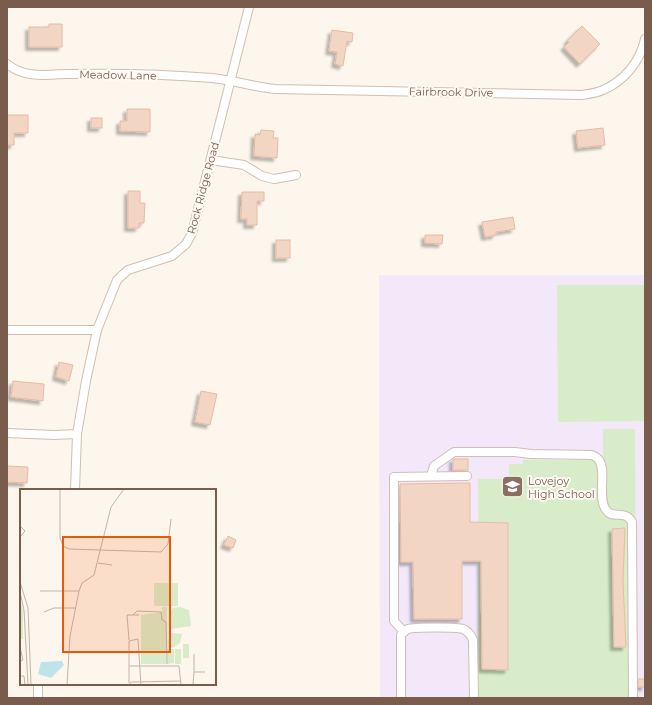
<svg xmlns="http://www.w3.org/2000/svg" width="652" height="705" viewBox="0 0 652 705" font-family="Montserrat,sans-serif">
  <defs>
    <filter id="shadow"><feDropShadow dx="-3.5" dy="3.5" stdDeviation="1" flood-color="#0004"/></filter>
  </defs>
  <rect width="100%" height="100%" fill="#fdf6ec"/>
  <path fill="#f3e8fa" d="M379 275H645V698H380Z"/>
  <g fill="#d8ecc9">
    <path d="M557 285H645V421L558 422Z"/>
    <path d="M603 429H635L636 599 631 698H479L478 479H509V464H523V460H603Z"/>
  </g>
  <g fill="#f3d5c3" stroke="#e6bba3" filter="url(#shadow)">
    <path d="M49 24H62V47H29V27H49Z"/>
    <path d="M582 26 600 44 580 64 564 47 569 42 567 41Z"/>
    <path d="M332 30 353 33 352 42 347 41 343 66 335 64 337 52 329 51Z"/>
    <path d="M127 109H150V132L120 131V121H127Z"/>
    <path d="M7 115H28V133H14V145H7Z"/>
    <rect x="91" y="118" width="11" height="10"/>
    <path d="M603 128 605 145 578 148 576 131Z"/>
    <path d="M261 130 274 131 273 138H278L277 158 254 156 255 134 260 135Z"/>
    <path d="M128 191H140V203H145L144 223H139V228H128Z"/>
    <path d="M242 192H264V201H257V225H247V219H241Z"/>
    <path d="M513 217 515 229 496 232V235L485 237 482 222Z"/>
    <path d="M425 235H443L442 244 425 243Z"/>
    <rect x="276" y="240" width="14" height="18"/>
    <path d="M59 362 73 365 69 381 56 377Z"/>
    <path d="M13 381 44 384 43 401 11 397Z"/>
    <path d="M201 391 217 394 210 425 195 422Z"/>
    <rect x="453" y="459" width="15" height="11"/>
    <path d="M7 466 28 467 27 483 7 482Z"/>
    <path d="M470 483V522L508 523V670L482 669 481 561H462V619H414L413 562H401L400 484Z"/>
    <path d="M625 528 623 581 626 647H614L612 529Z"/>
    <path d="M228 536 236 540 233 548 224 545Z"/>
    <rect x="638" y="679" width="7" height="8"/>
  </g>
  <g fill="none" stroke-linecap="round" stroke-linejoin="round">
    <defs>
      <g id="minor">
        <path d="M7 64C24 78 45 75 65 74 114 73 163 74 212 78 233 80 254 87 275 89L582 95C588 94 597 93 603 90 624 81 640 62 645 39"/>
        <path d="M211 160 244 165 262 176 274 179 296 175"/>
        <path d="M7 330H97"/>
        <path d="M7 433 54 435 77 434"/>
        <path d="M431 476 434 466 454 452H515L531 454 592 455C594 456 598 458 599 460 607 472 597 497 606 510 613 520 625 509 632 522L633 698"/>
        <path d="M75 490 77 434 86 381 97 330 117 280 128 270 172 256 186 244 192 233 249 7"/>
        <path d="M404 632 394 621V477L467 476"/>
        <path d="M38 698V684"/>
        <path d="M401 698V635C403 632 405 630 408 629 414 627 457 627 463 629 468 631 471 635 473 640L474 698"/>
      </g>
    </defs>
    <use href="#minor" stroke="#d1beb0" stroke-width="10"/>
    <use href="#minor" stroke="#fff" stroke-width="8"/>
  </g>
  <defs>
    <symbol id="school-square" viewBox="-11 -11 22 22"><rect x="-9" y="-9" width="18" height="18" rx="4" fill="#8d6e63" stroke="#fffaf3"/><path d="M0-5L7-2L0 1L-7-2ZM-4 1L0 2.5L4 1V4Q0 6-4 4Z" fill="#fff"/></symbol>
  </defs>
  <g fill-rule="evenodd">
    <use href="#school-square" x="500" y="474" width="25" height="25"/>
  </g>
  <g text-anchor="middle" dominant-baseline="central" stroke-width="4" stroke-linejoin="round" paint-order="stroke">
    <g font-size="11" fill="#7a5c4d" stroke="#fffaf3">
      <text transform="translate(118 75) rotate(1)">Meadow Lane</text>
      <text transform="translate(451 92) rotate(1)">Fairbrook Drive</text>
      <text transform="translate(203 188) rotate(-75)">Rock Ridge Road</text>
    </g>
    <g font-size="11" fill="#785e54" stroke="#fffaf3" text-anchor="start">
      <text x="528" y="481">Lovejoy<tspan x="528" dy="13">High School</tspan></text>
    </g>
  </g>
  <g transform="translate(20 489)">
    <rect width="196" height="196" fill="#fdf6ec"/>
    <path d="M134 94H158V117H134ZM0 109 3 122V150H0ZM142 118H147L146 175H121V126L142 123ZM160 118 169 121 171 137 151 140 149 131 152 119ZM151 144 162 145 160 154 154 158H149ZM163 155H169V169H163ZM147 160H154V174L147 175ZM155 160H161V175H155Z" fill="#d8ecc9"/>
    <path d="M21 173 42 172 44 176 31 189 18 185Z" fill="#bfe3e8"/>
    <path fill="none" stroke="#c5b3a7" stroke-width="1" d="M40 0V49L43 57 49 60 141 63 148 55 151 30M0 37 5 42 0 48M78 74 92 76M0 93 8 119 11 196M20 102H59M0 103 4 121 8 196M24 123 34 119H56M113 126 117 122 141 123 142 131 146 133 147 175M109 151 107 126H119M0 158 3 171 0 172M109 177H159L161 196M174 183V165M0 187H4L5 196M109 194V152L118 150 121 196M47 196 50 147 59 102 62 94 74 86 91 18 104 0M109 196 111 193 161 192M173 196 174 183H185"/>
    <path fill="#e8590c" fill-opacity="0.15" stroke="#e8590c" stroke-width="2" d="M43 48H150V163H43Z"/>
    <rect width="196" height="196" fill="none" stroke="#7a5c4d" stroke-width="2"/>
  </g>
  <rect width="652" height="705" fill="none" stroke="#7a5c4d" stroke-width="16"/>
</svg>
